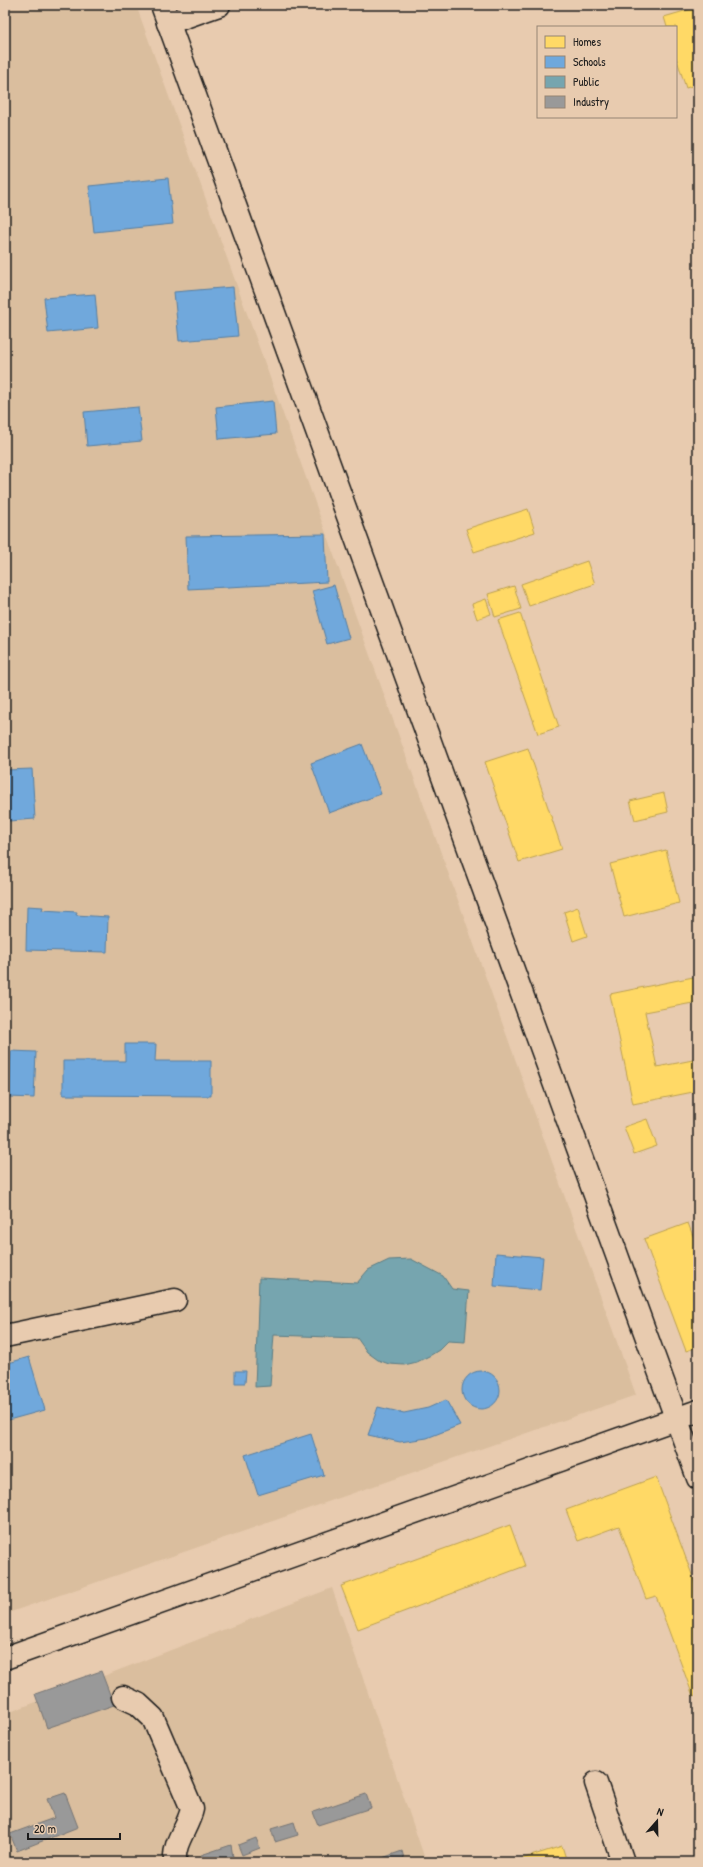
<svg xmlns="http://www.w3.org/2000/svg" width="703" height="1867" viewBox="0 0 703 1867" font-family="'Patrick Hand',sans-serif">
  <rect width="100%" height="100%" fill="#e8cbaf"/>
  <filter id="ink" filterUnits="userSpaceOnUse"><feTurbulence type="fractalNoise" baseFrequency=".025" numOctaves="2"/><feDisplacementMap in="SourceGraphic" scale="8" xChannelSelector="R" yChannelSelector="G"/><feConvolveMatrix kernelMatrix="1 2 1 2 8 2 1 2 1" color-interpolation-filters="sRGB"/></filter>
  <g filter="url(#ink)">
    <g fill="#dabe9e">
      <path d="M5 5H136L636 1395 5 1614Z"/>
      <path d="M332 1588 426 1862H5V1714Z"/>
    </g>
    <g fill="#ffd966" stroke="#bba050">
      <path d="M698 7V84L686 88 676 57V27H667L664 17Z"/>
      <path d="M528 509 535 532 474 552 466 529Z"/>
      <path d="M587 561 595 584 529 606 521 584Z"/>
      <path d="M514 586 521 609 495 617 488 594Z"/>
      <path d="M486 599 491 614 477 619 472 604Z"/>
      <path d="M520 613 559 727 538 734 498 620Z"/>
      <path d="M528 748 562 849 519 862 485 762Z"/>
      <path d="M664 793 668 812 635 820 630 801Z"/>
      <path d="M666 850 679 903 624 917 610 864Z"/>
      <path d="M578 907 587 936 573 941 564 912Z"/>
      <path d="M698 976V1002L645 1012 657 1067 698 1059V1091L633 1104 610 994Z"/>
      <path d="M647 1119 657 1146 634 1154 624 1127Z"/>
      <path d="M688 1223 698 1249V1347L686 1351 644 1239Z"/>
      <path d="M656 1477 698 1591V1694L693 1696 656 1596 646 1599 619 1526 578 1541 566 1510Z"/>
      <path d="M510 1525 525 1566 358 1629 341 1586Z"/>
      <path d="M562 1846 567 1862H512Z"/>
    </g>
    <g fill="#6fa8dc" stroke="#567ea2">
      <path d="M168 178 173 224 94 232 89 186Z"/>
      <path d="M233 287 238 336 179 341 174 292Z"/>
      <path d="M95 294 98 328 48 333 44 298Z"/>
      <path d="M273 401 276 434 219 439 216 407Z"/>
      <path d="M138 407 142 441 87 446 84 412Z"/>
      <path d="M325 534 327 582 188 589 186 536Z"/>
      <path d="M334 585 349 638 327 644 312 591Z"/>
      <path d="M362 744 381 794 329 813 311 763Z"/>
      <path d="M32 769 35 819 9 821 7 770Z"/>
      <path d="M27 906 43 907 42 910 77 912 76 915 108 917 107 952 26 950Z"/>
      <path d="M125 1044H156L155 1061H211V1096L63 1095V1061H125Z"/>
      <path d="M11 1051 36 1052 34 1098 9 1097Z"/>
      <path d="M496 1253 543 1257 540 1290 494 1286Z"/>
      <path d="M29 1357 45 1410 5 1421V1364Z"/>
      <circle cx="481" cy="1390" r="19"/>
      <path d="M235 1371H246L245 1383H235Z"/>
      <path d="M446 1400 460 1425 427 1438 400 1442 368 1435 378 1407 404 1413 428 1408Z"/>
      <path d="M311 1434 324 1475 258 1495 245 1455Z"/>
    </g>
    <path fill="#76a5af" stroke="#5b7c83" d="M411 1259 443 1276 452 1289 469 1291 465 1342 448 1341 439 1350 431 1355 417 1362 404 1365 389 1364 378 1360 367 1352 357 1338 274 1335 270 1386 255 1387 259 1278 357 1283 368 1270 389 1260Z"/>
    <g fill="#999" stroke="#747474">
      <path d="M101 1671 114 1705 47 1728 35 1694Z"/>
      <path d="M65 1793 78 1827 17 1851 10 1834 54 1818 47 1799Z"/>
      <path d="M366 1794 371 1808 318 1825 313 1812Z"/>
      <path d="M294 1822 298 1835 275 1842 271 1829Z"/>
      <path d="M256 1838 260 1848 242 1855 238 1845Z"/>
      <path d="M231 1845 233 1857 219 1862H204L201 1855Z"/>
      <path d="M402 1851 405 1862H371Z"/>
    </g>
    <g fill="none" stroke-linecap="round" stroke-linejoin="round">
      <defs>
        <g id="minor">
          <path d="M162 5 698 1478"/>
          <path d="M168 23 219 5"/>
          <path d="M5 1336 175 1300"/>
          <path d="M5 1658 698 1411"/>
          <path d="M123 1697 138 1704 153 1718 192 1809C188 1828 173 1842 175 1862"/>
          <path d="M596 1783 623 1862"/>
        </g>
      </defs>
      <use href="#minor" stroke="#1c1c1c" stroke-width="25"/>
      <use href="#minor" stroke="#e8cbaf" stroke-width="22"/>
    </g>
  </g>
  <rect width="703" height="1867" fill="none" stroke="#e8cbaf" stroke-width="20"/>
  <rect x="10" y="10" width="683" height="1847" fill="none" stroke="#1c1c1c" stroke-width="1.5" filter="url(#ink)"/>
  <rect x="537" y="26" width="140" height="92" fill="#e8cbaf" stroke="#968574"/>
  <rect x="545" y="36" width="20" height="12" fill="#ffd966" stroke="#968574"/>
  <text x="573" y="46" font-size="12" fill="#1c1c1c">Homes</text>
  <rect x="545" y="56" width="20" height="12" fill="#6fa8dc" stroke="#968574"/>
  <text x="573" y="66" font-size="12" fill="#1c1c1c">Schools</text>
  <rect x="545" y="76" width="20" height="12" fill="#76a5af" stroke="#968574"/>
  <text x="573" y="86" font-size="12" fill="#1c1c1c">Public</text>
  <rect x="545" y="96" width="20" height="12" fill="#999999" stroke="#968574"/>
  <text x="573" y="106" font-size="12" fill="#1c1c1c">Industry</text>
  <g transform="translate(657 1821) rotate(20)" stroke="#e8cbaf" stroke-width="3" paint-order="stroke">
  <path d="M0-3L7 15L0 10L-7 15Z" fill="#1c1c1c"/>
  <text y="-6" font-size="11" font-weight="bold" text-anchor="middle" fill="#1c1c1c">N</text>
  </g>
  <path d="M28 1833v6h92v-6" fill="none" stroke="#1c1c1c" stroke-width="2"/>
  <text x="34" y="1833" font-size="12" fill="#1c1c1c" stroke="#e8cbaf" stroke-width="3" paint-order="stroke">20 m</text>
</svg>
